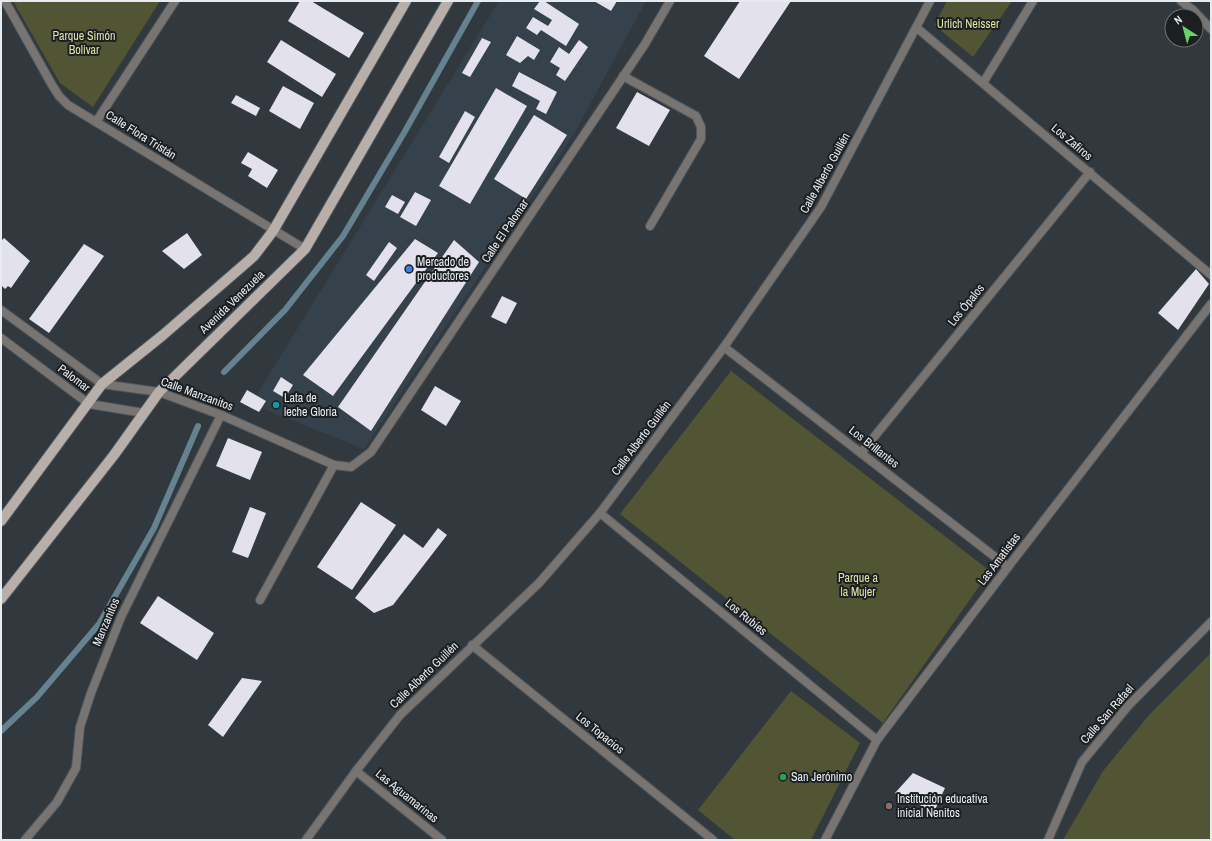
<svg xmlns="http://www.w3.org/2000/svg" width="1212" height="841" viewBox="0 0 1212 841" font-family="'Archivo Narrow',sans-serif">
  <rect width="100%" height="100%" fill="#31383e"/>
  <path fill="#35424c" d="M499 1H646L574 134 364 449 251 404Z"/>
  <g fill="#525533">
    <path d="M13 1H160L93 107 60 83Z"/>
    <path d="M947 1H1012L973 57 934 25Z"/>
    <path d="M731 371 990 571 883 723 620 514Z"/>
    <path d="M1211 653V840H1063L1103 771 1149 715Z"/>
    <path d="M791 691 860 743 811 840H735L698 810Z"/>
  </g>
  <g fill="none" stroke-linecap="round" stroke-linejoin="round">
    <g stroke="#64828f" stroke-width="6">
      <path d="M224 372 285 310 343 236 404 133 478 1"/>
      <path d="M1 731 37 697 99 624 154 528 198 426"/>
    </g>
  </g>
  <g fill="#e2e1ec">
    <path d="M300 1H311L364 33 349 58 288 21Z"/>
    <path d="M540 1H544L579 24 566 46 541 30 537 35 526 28 533 17 548 26 552 20 534 9Z"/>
    <path d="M594 1H617L611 11Z"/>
    <path d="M740 1H791L739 79 704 56Z"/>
    <path d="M517 36 540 50 534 60 528 56 520 63 506 55Z"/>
    <path d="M482 38 491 42 470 77 462 73Z"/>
    <path d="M281 40 336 74 322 97 267 62Z"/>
    <path d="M579 40 588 47 565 81 556 75 560 68 550 62 559 47 569 54Z"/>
    <path d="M519 72 557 92 546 114 536 109 540 101 512 86Z"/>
    <path d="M283 86 314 103 300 129 269 111Z"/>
    <path d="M496 88 527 106 470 204 439 186Z"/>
    <path d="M637 92 670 110 649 146 616 128Z"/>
    <path d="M236 95 260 108 256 116 231 103Z"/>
    <path d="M465 111 475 117 449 163 439 157Z"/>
    <path d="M534 115 567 135 526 199 494 179Z"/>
    <path d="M248 152 278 170 267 188 248 176 252 169 241 163Z"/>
    <path d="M415 192 431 200 416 226 400 217Z"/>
    <path d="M392 195 405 202 398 214 385 207Z"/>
    <path d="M187 233 202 255 184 269 162 251Z"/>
    <path d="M4 238 30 261 11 288 8 286 5 289 1 285V241Z"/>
    <path d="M415 239 438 253 333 396 303 375Z"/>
    <path d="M454 240 479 262 371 431 338 407Z"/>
    <path d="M389 242 397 248 374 281 366 275Z"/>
    <path d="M84 244 104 256 49 333 29 319Z"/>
    <path d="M1196 269 1209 284 1178 330 1158 313Z"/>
    <path d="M502 296 517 303 506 324 491 317Z"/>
    <path d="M281 377 293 385 285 398 273 391Z"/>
    <path d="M435 386 461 401 446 426 421 410Z"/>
    <path d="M247 390 266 401 259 412 240 402Z"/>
    <path d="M228 438 262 452 250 480 216 466Z"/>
    <path d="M361 502 396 525 352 590 317 567Z"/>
    <path d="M250 507 266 513 248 558 232 552Z"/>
    <path d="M438 528 447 535 393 605 374 613 355 598 404 534 423 548Z"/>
    <path d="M158 596 214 633 197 660 140 623Z"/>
    <path d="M242 678 262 681 223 737 208 725Z"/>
    <path d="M913 773 945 788 934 812 895 793Z"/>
  </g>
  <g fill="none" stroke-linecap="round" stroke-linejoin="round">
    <defs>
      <g id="service">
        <path d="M623 76 696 116 701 127V139L650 226"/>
        <path d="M260 600 334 465"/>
      </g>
      <g id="minor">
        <path d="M5 1 52 85 59 96 68 105 305 249"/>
        <path d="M1181 1 1193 10 1211 29"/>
        <path d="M917 28 1211 275"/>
        <path d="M983 83 1033 1"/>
        <path d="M96 122 175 1"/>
        <path d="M1 338 89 404 144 413"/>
        <path d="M724 347 1008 567"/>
        <path d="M159 392 221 415 334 465 351 467 371 452 645 44 670 1"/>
        <path d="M861 453 1090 172"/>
        <path d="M600 513 877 740"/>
        <path d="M472 645 713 840"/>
        <path d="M356 771 442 840"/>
        <path d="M25 840 57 802 76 768 80 727 91 693 121 617 221 415"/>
        <path d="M306 840 356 771 400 715 539 583 600 513 724 347 821 207 930 1"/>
        <path d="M825 840 877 740 1008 567 1211 304"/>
        <path d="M1048 840 1082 762 1128 706 1211 622"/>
      </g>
      <path id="tertiary" d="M1 310 102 384 159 392"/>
      <g id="primary">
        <path d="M1 521 102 384 163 335 254 256 273 231 406 1"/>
        <path d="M1 599 114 455 159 392 305 249 448 1"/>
      </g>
    </defs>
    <use href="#service" stroke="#4e555a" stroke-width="10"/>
    <use href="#minor" stroke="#4e555a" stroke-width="10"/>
    <use href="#tertiary" stroke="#4e555a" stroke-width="10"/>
    <use href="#primary" stroke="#4e555a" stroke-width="12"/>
    <use href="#service" stroke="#787471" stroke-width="8"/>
    <use href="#minor" stroke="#787471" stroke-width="8"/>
    <use href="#tertiary" stroke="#787471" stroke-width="8"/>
    <use href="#primary" stroke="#b8afaa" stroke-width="10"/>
  </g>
  <circle fill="#3f7fe0" stroke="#1c1f22" stroke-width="1.5" cx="409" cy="269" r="4"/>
  <circle fill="#0f9aa8" stroke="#1c1f22" stroke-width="1.5" cx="276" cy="405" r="4"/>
  <circle fill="#2e9e5b" stroke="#1c1f22" stroke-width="1.5" cx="783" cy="777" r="4"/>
  <circle fill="#8d6e63" stroke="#1c1f22" stroke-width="1.5" cx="889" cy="806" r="4"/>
  <g text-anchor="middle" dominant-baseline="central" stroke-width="4" stroke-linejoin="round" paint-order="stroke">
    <g font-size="12" fill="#dee4a4" stroke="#1c1f22">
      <text x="968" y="24">Urlich Neisser</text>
      <text x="84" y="36">Parque Simón<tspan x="84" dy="14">Bolivar</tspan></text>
      <text x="858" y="578">Parque a<tspan x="858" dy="14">la Mujer</tspan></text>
    </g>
    <g font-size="12" fill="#e7ecf0" stroke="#1c1f22">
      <text transform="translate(141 135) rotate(32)">Calle Flora Tristán</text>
      <text transform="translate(1072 142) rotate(40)">Los Zafiros</text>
      <text transform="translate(825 173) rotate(-61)">Calle Alberto Guillén</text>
      <text transform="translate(505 231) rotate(-56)">Calle El Palomar</text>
      <text transform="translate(232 302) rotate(-44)">Avenida Venezuela</text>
      <text transform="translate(966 305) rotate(-51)">Los Ópalos</text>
      <text transform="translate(74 378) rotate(37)">Palomar</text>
      <text transform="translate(197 394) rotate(20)">Calle Manzanitos</text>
      <text transform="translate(641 438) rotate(-53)">Calle Alberto Guillén</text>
      <text transform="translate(874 447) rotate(38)">Los Brillantes</text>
      <text transform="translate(999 559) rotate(-53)">Las Amatistas</text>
      <text transform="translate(746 617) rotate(39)">Los Rubíes</text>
      <text transform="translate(106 622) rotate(-67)">Manzanitos</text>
      <text transform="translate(424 675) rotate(-44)">Calle Alberto Guillén</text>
      <text transform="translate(1107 714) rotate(-49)">Calle San Rafael</text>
      <text transform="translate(600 733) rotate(39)">Los Topacios</text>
      <text transform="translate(407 796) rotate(39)">Las Aguamarinas</text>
    </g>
    <g font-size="12" fill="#e7ecf0" stroke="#1c1f22" text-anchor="start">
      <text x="417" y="262">Mercado de<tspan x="417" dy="14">productores</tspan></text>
      <text x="284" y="398">Lata de<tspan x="284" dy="14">leche Gloria</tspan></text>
      <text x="791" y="777">San Jerónimo</text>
      <text x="897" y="799">Institución educativa<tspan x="897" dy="14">inicial Nenitos</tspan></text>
    </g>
  </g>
  <rect width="1212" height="841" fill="none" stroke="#e7ecf0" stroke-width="4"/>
  <g transform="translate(1184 28) rotate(324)"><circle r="19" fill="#1c1f22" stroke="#6d7174"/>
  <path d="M0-3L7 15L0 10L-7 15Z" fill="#67d465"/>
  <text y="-6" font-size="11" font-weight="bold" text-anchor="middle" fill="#e7ecf0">N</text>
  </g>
</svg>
